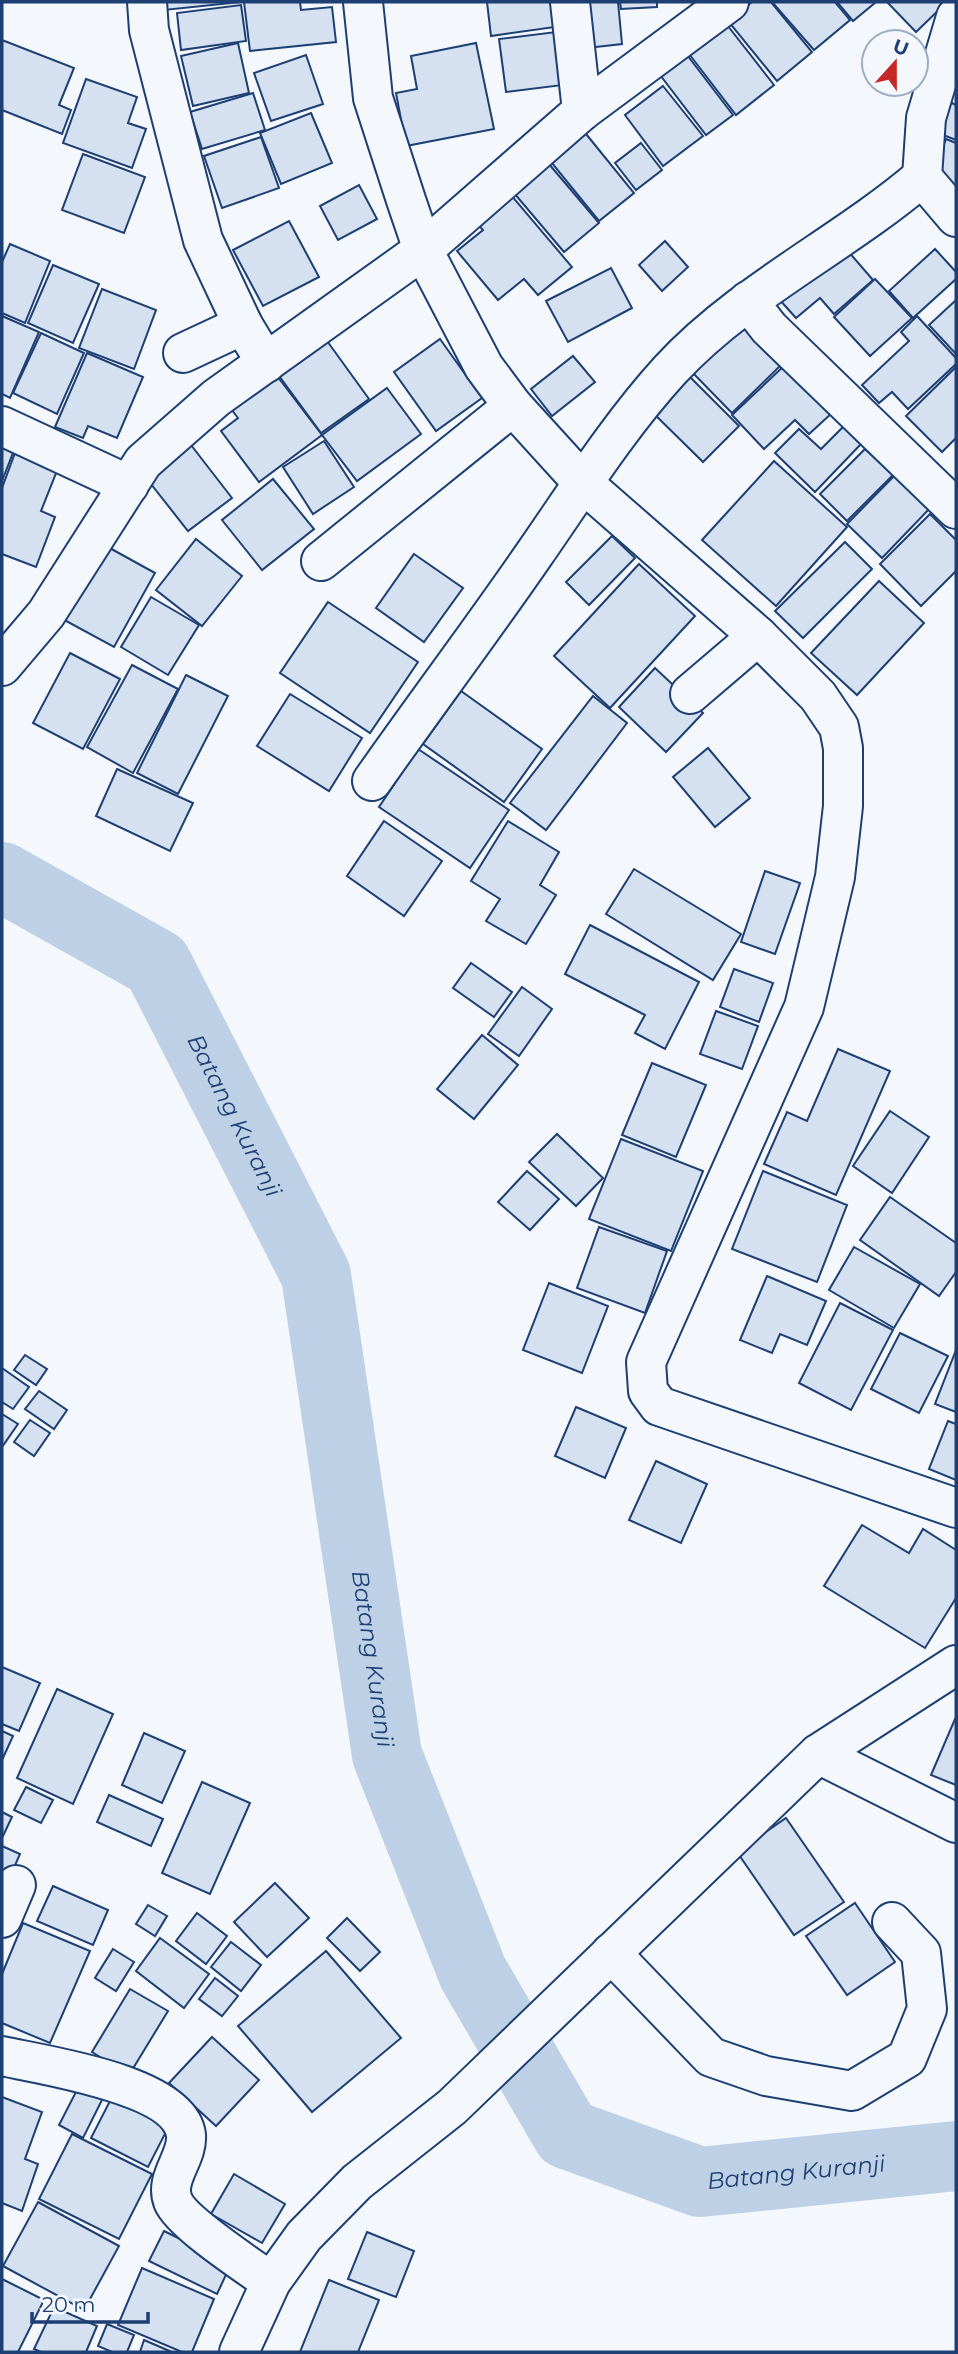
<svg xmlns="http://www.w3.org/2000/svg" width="958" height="2354" viewBox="0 0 958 2354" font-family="Montserrat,sans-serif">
  <rect width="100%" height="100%" fill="#f4f7fb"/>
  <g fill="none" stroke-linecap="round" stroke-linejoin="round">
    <path stroke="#bed0e5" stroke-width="70" id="s1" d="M2 877 157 964 316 1275 387 1755 473 1973 567 2134 700 2182 956 2156"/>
  </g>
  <g fill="#d5e0f0" stroke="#1d3f73" stroke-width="2">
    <path d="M163 2H241L164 10Z"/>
    <path d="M244 2H300L301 10 332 7 336 42 250 51Z"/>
    <path d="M487 2H551L555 27 491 36Z"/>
    <path d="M583 2H618L622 44 587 48Z"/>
    <path d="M620 2H657V7L621 9Z"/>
    <path d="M752 2H771L812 52 777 81 728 21Z"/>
    <path d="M772 2H835L850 20 814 50Z"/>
    <path d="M837 2H876L853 21Z"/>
    <path d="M887 2H947L916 32Z"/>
    <path d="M241 5 246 41 181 50 177 13Z"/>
    <path d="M724 21 774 85 736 115 686 50Z"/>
    <path d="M556 32 563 85 506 92 499 39Z"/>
    <path d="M2 40 74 68 59 105 71 110 62 134 2 110Z"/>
    <path d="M238 43 249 93 193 106 181 56Z"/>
    <path d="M476 43 494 129 406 146 396 93 417 89 411 56Z"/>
    <path d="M684 51 733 115 706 135 657 71Z"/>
    <path d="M306 55 323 104 271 121 254 73Z"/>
    <path d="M86 79 137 97 128 123 146 129 132 168 63 143Z"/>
    <path d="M663 86 703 136 663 166 625 115Z"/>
    <path d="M253 93 265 130 202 149 190 112Z"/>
    <path d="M943 99 956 105V140L930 130Z"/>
    <path d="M311 113 332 163 281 184 260 133Z"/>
    <path d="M582 129 634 193 599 221 547 157Z"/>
    <path d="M261 137 279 188 222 208 204 156Z"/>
    <path d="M946 139 956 143V186L931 175Z"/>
    <path d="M641 143 662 170 636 190 615 163Z"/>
    <path d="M83 154 145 177 124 233 62 210Z"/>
    <path d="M543 157 599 223 564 252 508 186Z"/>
    <path d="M359 185 377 219 338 240 320 206Z"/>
    <path d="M505 188 572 267 538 295 524 279 498 300 457 251 483 230 471 216Z"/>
    <path d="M289 221 319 277 263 306 233 250Z"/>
    <path d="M665 241 688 267 662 291 639 265Z"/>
    <path d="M841 243 873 280 834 314 820 298 796 318 778 298Z"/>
    <path d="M10 244 50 261 25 323 2 313V262Z"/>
    <path d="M935 249 956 272V279L913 318 889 291Z"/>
    <path d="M53 265 99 284 73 343 28 323Z"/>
    <path d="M611 268 632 308 568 342 546 301Z"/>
    <path d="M875 279 912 318 870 356 834 317Z"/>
    <path d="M102 289 156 310 134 369 79 348Z"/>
    <path d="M956 300V354L929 325Z"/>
    <path d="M2 316 39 332 10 398 2 394Z"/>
    <path d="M741 316 785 361 732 413 688 368Z"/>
    <path d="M917 316 956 358V364L908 409 892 392 879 403 862 385 909 341 901 332Z"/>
    <path d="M41 333 84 353 57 414 13 393Z"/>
    <path d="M322 334 369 399 321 433 274 369Z"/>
    <path d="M440 339 482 398 436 431 394 372Z"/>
    <path d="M87 353 143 377 117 438 88 426 83 438 55 427Z"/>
    <path d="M573 356 595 382 552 416 531 389Z"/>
    <path d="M786 364 832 413 809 434 795 420 764 449 732 415Z"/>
    <path d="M956 367V438L942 452 906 416Z"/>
    <path d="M271 368 322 435 259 482 221 431 238 418 225 401Z"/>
    <path d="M681 368 739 426 703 462 644 404Z"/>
    <path d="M387 388 421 434 357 481 322 435Z"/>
    <path d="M843 427 861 444 815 492 775 453 799 429 821 449Z"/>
    <path d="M2 434 18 440 2 481Z"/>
    <path d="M324 441 354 487 313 514 283 467Z"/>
    <path d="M19 442 62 458 41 511 55 517 36 567 2 554V488Z"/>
    <path d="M191 445 232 498 188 531 147 479Z"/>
    <path d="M865 449 893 475 847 521 820 494Z"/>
    <path d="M774 461 847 527 776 606 702 540Z"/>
    <path d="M898 472 933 505 882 558 847 524Z"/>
    <path d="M273 479 314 529 262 570 222 520Z"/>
    <path d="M930 514 956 540V571L921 606 880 564Z"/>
    <path d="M612 536 635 558 589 605 566 582Z"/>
    <path d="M196 539 242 576 202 626 156 590Z"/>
    <path d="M97 541 155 573 114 647 57 616Z"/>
    <path d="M845 542 872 569 803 638 775 611Z"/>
    <path d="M414 554 463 588 424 642 376 608Z"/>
    <path d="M639 564 695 616 610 708 554 656Z"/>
    <path d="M879 581 924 623 857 695 811 653Z"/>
    <path d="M151 597 199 625 168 675 121 647Z"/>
    <path d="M328 602 418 662 370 733 280 673Z"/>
    <path d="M70 653 120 679 83 749 33 723Z"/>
    <path d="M132 665 178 689 133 773 87 747Z"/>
    <path d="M655 668 703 713 666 752 619 707Z"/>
    <path d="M186 675 228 696 178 794 137 773Z"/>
    <path d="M461 691 542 749 504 802 423 744Z"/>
    <path d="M290 694 362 738 329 791 257 746Z"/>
    <path d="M593 696 627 723 546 830 510 803Z"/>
    <path d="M708 748 750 798 715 827 673 777Z"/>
    <path d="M418 749 509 810 470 868 379 807Z"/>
    <path d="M117 769 193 803 170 851 96 816Z"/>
    <path d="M384 821 442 861 404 916 347 876Z"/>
    <path d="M508 821 559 852 540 885 556 895 526 944 486 921 500 899 471 881Z"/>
    <path d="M634 869 741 934 713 980 606 914Z"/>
    <path d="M765 871 800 883 775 954 741 942Z"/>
    <path d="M590 925 699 982 665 1049 635 1033 645 1015 565 974Z"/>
    <path d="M471 963 512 992 494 1017 453 988Z"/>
    <path d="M734 969 773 983 759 1022 720 1007Z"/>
    <path d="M522 987 552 1009 519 1056 488 1034Z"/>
    <path d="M716 1011 758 1026 742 1069 700 1054Z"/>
    <path d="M482 1035 518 1065 474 1119 437 1089Z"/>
    <path d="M838 1049 890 1071 836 1195 764 1164 787 1112 807 1121Z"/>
    <path d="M652 1063 706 1085 676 1157 622 1135Z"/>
    <path d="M890 1111 929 1137 892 1193 853 1166Z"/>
    <path d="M557 1134 603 1178 576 1206 529 1162Z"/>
    <path d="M621 1139 703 1171 671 1251 589 1219Z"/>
    <path d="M527 1171 559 1199 530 1230 498 1202Z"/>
    <path d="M763 1171 847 1205 817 1282 732 1249Z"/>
    <path d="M890 1197 956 1243V1272L939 1296 860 1240Z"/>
    <path d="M599 1227 667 1251 645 1313 577 1288Z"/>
    <path d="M854 1247 920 1284 894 1328 829 1290Z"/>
    <path d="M767 1276 826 1301 807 1345 780 1334 772 1353 740 1340Z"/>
    <path d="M549 1283 608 1306 582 1373 523 1350Z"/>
    <path d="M840 1303 893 1330 851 1410 799 1383Z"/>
    <path d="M900 1333 948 1356 919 1413 871 1389Z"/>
    <path d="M956 1350V1412L935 1404Z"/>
    <path d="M25 1355 47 1369 36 1385 14 1370Z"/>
    <path d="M2 1368 29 1387 13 1409 2 1402Z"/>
    <path d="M39 1391 67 1410 54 1429 25 1409Z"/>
    <path d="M576 1407 626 1428 605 1478 555 1456Z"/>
    <path d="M2 1414 18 1424 2 1447Z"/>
    <path d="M30 1420 50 1433 34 1456 14 1442Z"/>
    <path d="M948 1421 956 1424V1480L929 1469Z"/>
    <path d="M656 1461 707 1484 681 1543 629 1520Z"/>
    <path d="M862 1525 909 1553 923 1529 956 1550V1598L925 1648 824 1586Z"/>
    <path d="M2 1667 40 1683 19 1731 2 1724Z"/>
    <path d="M57 1689 113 1714 73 1804 17 1778Z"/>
    <path d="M955 1719 956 1720V1785L931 1775Z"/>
    <path d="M2 1731 13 1736 2 1760Z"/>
    <path d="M144 1733 185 1751 162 1803 122 1785Z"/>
    <path d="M202 1782 250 1803 210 1894 162 1873Z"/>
    <path d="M26 1787 53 1800 41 1823 14 1810Z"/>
    <path d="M109 1795 163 1819 151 1846 97 1822Z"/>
    <path d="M2 1812 12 1817 2 1838Z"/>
    <path d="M786 1818 844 1902 794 1935 737 1852Z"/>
    <path d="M2 1846 20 1854 2 1895Z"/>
    <path d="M275 1883 309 1918 267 1957 234 1922Z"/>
    <path d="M53 1886 108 1910 93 1945 37 1921Z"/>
    <path d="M855 1903 895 1962 847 1995 806 1936Z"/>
    <path d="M148 1905 167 1916 155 1936 136 1924Z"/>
    <path d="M197 1913 227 1936 206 1964 176 1941Z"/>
    <path d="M347 1918 380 1952 360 1971 327 1938Z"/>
    <path d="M23 1923 90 1951 50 2043 2 2023V1974Z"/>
    <path d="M160 1938 209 1974 184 2008 136 1971Z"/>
    <path d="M231 1942 261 1965 241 1991 211 1967Z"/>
    <path d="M113 1949 134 1962 116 1991 95 1978Z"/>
    <path d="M326 1951 401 2038 312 2112 238 2026Z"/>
    <path d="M215 1978 238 1996 222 2016 199 1999Z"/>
    <path d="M130 1989 168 2011 129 2075 92 2052Z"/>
    <path d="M212 2037 259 2080 216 2126 169 2083Z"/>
    <path d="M79 2086 103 2098 83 2138 59 2125Z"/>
    <path d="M2 2097 42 2112 25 2159 38 2164 22 2211 2 2203Z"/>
    <path d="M112 2097 169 2126 148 2167 91 2138Z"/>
    <path d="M72 2134 152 2174 119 2239 39 2199Z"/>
    <path d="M234 2174 285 2204 262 2243 211 2214Z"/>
    <path d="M38 2202 119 2246 84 2310 3 2266Z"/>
    <path d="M164 2231 231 2264 217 2294 149 2261Z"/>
    <path d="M367 2232 414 2251 396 2297 348 2279Z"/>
    <path d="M142 2268 214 2299 192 2352H182L118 2325Z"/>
    <path d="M2 2279 44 2300 18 2352H2Z"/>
    <path d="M329 2280 379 2300 358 2352H300Z"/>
    <path d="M54 2307 97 2326 86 2352H41L34 2349Z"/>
    <path d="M107 2324 134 2335 127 2352H112L98 2346Z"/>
    <path d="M144 2340 172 2352H140Z"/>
  </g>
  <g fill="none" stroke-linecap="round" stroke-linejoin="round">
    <defs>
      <g id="minor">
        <path d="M147 2 149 30 203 240 243 325 266 363"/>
        <path d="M363 2 373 98 406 200 423 250 484 367 513 406 583 483 758 636 818 696 839 727 843 748V806L835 877 804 1007 646 1362 648 1391 659 1406 956 1508"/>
        <path d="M570 2 582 111"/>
        <path d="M922 177 926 118 956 17"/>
        <path d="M748 301 769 328 956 509"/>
        <path d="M183 353 243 325"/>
        <path d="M2 426 129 485"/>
        <path d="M321 561 513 406"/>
        <path d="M2 666 46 614 143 462 216 398 423 250 582 111 729 2"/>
        <path d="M690 694 758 636"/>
        <path d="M372 781C426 704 482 630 535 553 578 491 619 426 670 370 742 292 841 246 922 177L956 217"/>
        <path d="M818 1754 956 1823"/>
        <path d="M2 1918 16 1885"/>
        <path d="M611 1953 711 2057 766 2076 852 2091 907 2058 927 2009 921 1953 892 1922"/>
        <path d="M2 2056C42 2065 180 2084 186 2135 188 2158 164 2178 173 2201 181 2222 250 2267 271 2282"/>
        <path d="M239 2352 271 2282 304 2236 357 2182 452 2107 818 1754 956 1665"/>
      </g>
    </defs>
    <use href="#minor" stroke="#1d3f73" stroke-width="42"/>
    <use href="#minor" stroke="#f4f7fb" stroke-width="38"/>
  </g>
  <g text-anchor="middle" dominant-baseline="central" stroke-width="5" stroke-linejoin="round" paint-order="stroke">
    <g font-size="23" font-style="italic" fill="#1d3f73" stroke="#f4f7fb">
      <text stroke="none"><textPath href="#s1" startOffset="348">Batang Kuranji</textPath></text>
      <text stroke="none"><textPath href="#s1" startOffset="915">Batang Kuranji</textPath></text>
      <text stroke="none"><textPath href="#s1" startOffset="1671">Batang Kuranji</textPath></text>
    </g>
  </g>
  <rect width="958" height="2354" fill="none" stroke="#1d3f73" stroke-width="7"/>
  <g transform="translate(895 63) rotate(21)"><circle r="33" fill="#f4f7fb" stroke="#9eadc5" stroke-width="2"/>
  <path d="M0-5L12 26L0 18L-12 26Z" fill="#c62828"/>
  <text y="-10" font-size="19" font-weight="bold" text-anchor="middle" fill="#1d3f73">U</text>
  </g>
  <path d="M32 2312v10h116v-10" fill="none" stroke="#1d3f73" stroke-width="3.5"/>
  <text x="42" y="2312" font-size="21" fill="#1d3f73" stroke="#f4f7fb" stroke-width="5" paint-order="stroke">20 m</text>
</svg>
